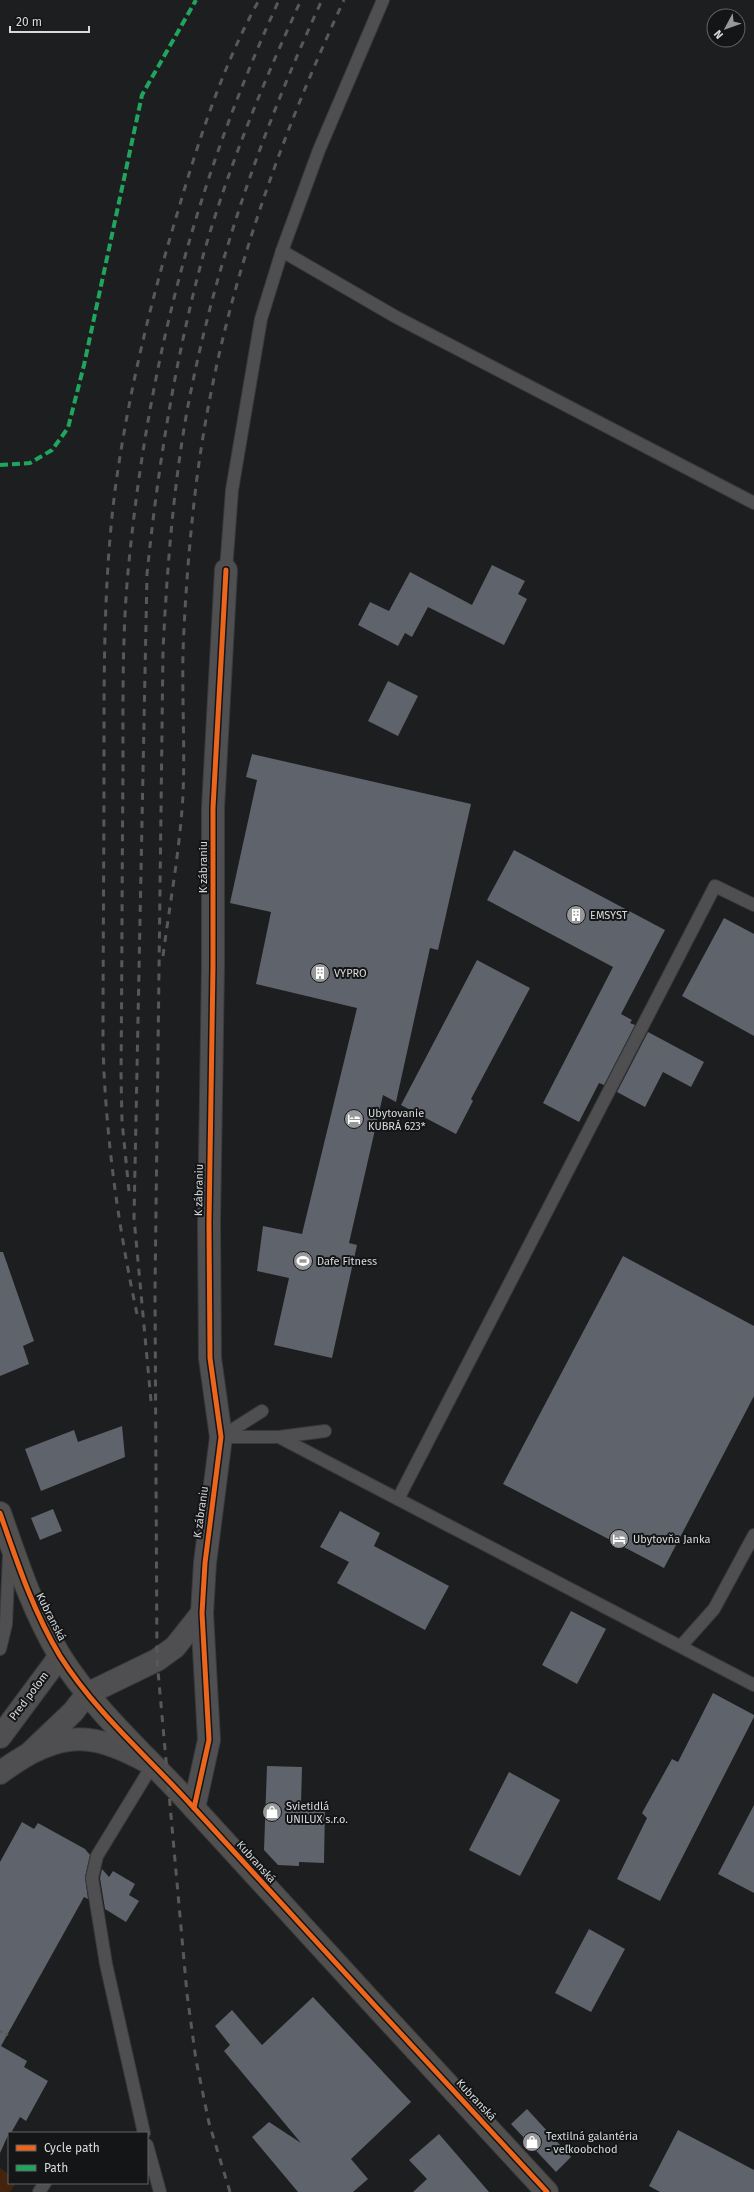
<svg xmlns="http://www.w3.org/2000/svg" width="754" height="2192" viewBox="0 0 754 2192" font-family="'Fira Sans',sans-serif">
  <rect width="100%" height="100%" fill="#1d1e1f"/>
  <path fill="#43240e" d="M0 2168 9 2174V2183H16L10 2192H0Z"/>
  <g fill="#5f636c">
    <path d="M492 565 525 581 518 594 527 599 504 645 428 607 412 637 405 633 398 646 358 625 370 602 389 611 410 572 472 605Z"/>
    <path d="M388 681 418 696 398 736 368 721Z"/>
    <path d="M252 754 471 804 438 950 430 948 396 1102 383 1095 349 1243 357 1245 332 1358 274 1345 289 1278 257 1271 263 1226 302 1234 357 1008 256 984 271 912 230 903 257 780 246 777Z"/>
    <path d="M514 850 665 930 621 1014 632 1020 630 1023 635 1025 604 1085 599 1083 579 1122 543 1103 613 967 487 900Z"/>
    <path d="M724 918 754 934V1036L682 996Z"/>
    <path d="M477 960 530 988 471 1099 473 1101 456 1134 401 1105Z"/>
    <path d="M648 1032 704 1062 691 1087 663 1072 645 1107 617 1092Z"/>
    <path d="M0 1252H3L34 1341 23 1346 29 1364 0 1376Z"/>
    <path d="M623 1256 754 1326V1396L664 1568 503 1484Z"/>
    <path d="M122 1426 125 1457 41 1491 25 1449 74 1430 78 1442Z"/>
    <path d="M53 1509 62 1531 40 1540 31 1518Z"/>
    <path d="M340 1511 380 1533 374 1546 449 1586 425 1630 337 1583 349 1562 320 1547Z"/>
    <path d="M571 1611 606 1629 577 1684 542 1665Z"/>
    <path d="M713 1693 754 1715V1717L660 1901 617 1879 647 1818 642 1813 672 1759 678 1762Z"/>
    <path d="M267 1766 302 1767 301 1805 325 1806 324 1863 299 1862V1866L278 1865 264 1850Z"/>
    <path d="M509 1772 560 1800 520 1876 469 1850Z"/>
    <path d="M754 1805V1893L718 1874Z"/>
    <path d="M22 1822 34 1829 38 1823 85 1849 90 1855 85 1877 88 1899 84 1897 1 2046 27 2061 24 2067 48 2081 26 2121 20 2117 11 2133H9L0 2153V1862Z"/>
    <path d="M102 1869 109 1877 113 1871 135 1884 129 1895 139 1901 126 1922 105 1909 100 1878Z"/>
    <path d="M589 1929 625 1949 591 2012 555 1993Z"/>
    <path d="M313 1997 411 2102 351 2159 368 2179 353 2192H298L252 2137 269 2122 301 2143 224 2051 230 2045 215 2026 232 2010 262 2045Z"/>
    <path d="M527 2109 571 2157 556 2172 511 2124Z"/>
    <path d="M678 2130 754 2170V2192H660L649 2186Z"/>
    <path d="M439 2134 489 2192H413L427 2179 409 2160Z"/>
  </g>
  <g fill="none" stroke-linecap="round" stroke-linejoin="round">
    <defs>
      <g id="lane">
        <path d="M282 251 396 317 754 503"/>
        <path d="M226 570 232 490 261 319 282 251 319 150 383 0"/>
        <path d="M221 1437H279L754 1685"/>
        <path d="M221 1437 262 1411"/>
        <path d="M279 1437 325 1431"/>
        <path d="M398 1499 715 886 754 905"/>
        <path d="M681 1646 714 1609 754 1535"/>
        <path d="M0 1649 6 1624 9 1555"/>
        <path d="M144 2133 106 1964 92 1878 97 1856 153 1764"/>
        <path d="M147 2145 160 2192"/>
        <path d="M39 2192 45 2183"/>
      </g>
      <g id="street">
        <path d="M0 1737 60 1656"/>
        <path d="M31 1752 73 1712 87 1694 157 1660 175 1647 202 1613"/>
        <path d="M0 1773C26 1753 62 1733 96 1741 115 1745 132 1754 150 1763"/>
        <path d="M194 1808 209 1740 202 1613 205 1563 221 1437 210 1358 209 1224 213 966V808L226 570"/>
      </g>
      <path id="secondary" d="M0 1513C17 1562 33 1611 60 1656 96 1713 149 1758 194 1808 311 1937 429 2064 547 2192"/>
    </defs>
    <use href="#lane" stroke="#393a3b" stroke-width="14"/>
    <use href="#street" stroke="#393a3b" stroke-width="24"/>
    <use href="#secondary" stroke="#393a3b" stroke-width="24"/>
    <path stroke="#575859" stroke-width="2.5" stroke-dasharray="3 3" stroke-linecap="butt" d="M0 2031 8 2035"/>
    <use href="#lane" stroke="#4f4f51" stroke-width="12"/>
    <use href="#street" stroke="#4f4f51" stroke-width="22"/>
    <use href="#secondary" stroke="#51504f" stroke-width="22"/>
    <g stroke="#585859" stroke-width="3" stroke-dasharray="7 7" stroke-linecap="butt">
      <path d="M163 956C170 902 180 849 183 795 185 747 182 699 183 652 185 599 189 546 195 494 215 322 271 157 344 0"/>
      <path d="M129 1191 122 1121 121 1074C122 973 122 872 123 771 123 705 122 638 128 572 147 369 194 186 279 0"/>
      <path d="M137 1314C118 1225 106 1139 103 1048 103 950 104 851 104 752 104 663 104 572 116 483 129 391 151 300 178 211 199 139 223 65 259 0"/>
      <path d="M151 1401 134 1218 147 574C158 466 175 360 203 256 228 168 263 83 301 0"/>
      <path d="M230 2192 209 2123 196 2060 187 1994 157 1660 155 1291 163 650C167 570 173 490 187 411 214 268 261 132 322 0"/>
    </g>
    <path stroke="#20a55d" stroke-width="4" stroke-dasharray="8 4" stroke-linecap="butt" d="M0 465 30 463 52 450 68 428 84 365 142 95 196 0"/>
    <defs>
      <g id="cycleway">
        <path d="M0 1513C17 1562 33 1611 60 1656 96 1713 149 1758 194 1808 311 1937 429 2064 547 2192"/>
        <path d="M194 1808 209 1740 202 1613 205 1563 221 1437 210 1358 209 1224 213 966V808L226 570"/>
      </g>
    </defs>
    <use href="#cycleway" stroke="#131517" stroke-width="8"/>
    <use href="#cycleway" stroke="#eb651d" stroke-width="5"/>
  </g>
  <defs>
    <symbol id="building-disc" viewBox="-11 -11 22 22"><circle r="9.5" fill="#979899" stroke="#131517"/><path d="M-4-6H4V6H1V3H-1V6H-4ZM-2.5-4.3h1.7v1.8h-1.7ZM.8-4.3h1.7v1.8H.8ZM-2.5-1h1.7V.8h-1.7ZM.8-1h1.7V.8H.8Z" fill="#fff"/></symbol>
    <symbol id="hotel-disc" viewBox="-11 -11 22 22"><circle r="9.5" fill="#979899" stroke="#131517"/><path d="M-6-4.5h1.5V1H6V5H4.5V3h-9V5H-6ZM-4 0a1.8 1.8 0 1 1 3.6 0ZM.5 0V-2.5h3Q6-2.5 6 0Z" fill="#fff"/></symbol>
    <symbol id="stadium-disc" viewBox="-11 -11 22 22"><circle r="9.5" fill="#979899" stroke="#131517"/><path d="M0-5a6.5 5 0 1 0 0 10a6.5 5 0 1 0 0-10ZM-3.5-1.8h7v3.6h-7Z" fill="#fff"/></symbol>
    <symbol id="shop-disc" viewBox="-11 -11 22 22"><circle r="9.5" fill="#979899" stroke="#131517"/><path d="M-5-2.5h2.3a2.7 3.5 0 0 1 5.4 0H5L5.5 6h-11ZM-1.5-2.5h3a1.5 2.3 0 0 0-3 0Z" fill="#fff"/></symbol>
  </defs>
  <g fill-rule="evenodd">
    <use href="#building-disc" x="565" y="904" width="22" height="22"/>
    <use href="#building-disc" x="309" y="962" width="22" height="22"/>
    <use href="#hotel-disc" x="343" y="1108" width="22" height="22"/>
    <use href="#stadium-disc" x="292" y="1250" width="22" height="22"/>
    <use href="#hotel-disc" x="608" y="1528" width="22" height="22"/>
    <use href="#shop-disc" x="261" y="1801" width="22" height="22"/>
    <use href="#shop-disc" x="521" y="2131" width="22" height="22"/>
  </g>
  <g text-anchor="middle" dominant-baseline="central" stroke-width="4" stroke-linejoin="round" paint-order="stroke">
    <g font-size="11" fill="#d8d9db" stroke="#131517">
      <text transform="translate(203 867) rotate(-90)">K zábraniu</text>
      <text transform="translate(199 1190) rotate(-89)">K zábraniu</text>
      <text transform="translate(201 1512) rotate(-82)">K zábraniu</text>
      <text transform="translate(51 1617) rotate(63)">Kubranská</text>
      <text transform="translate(29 1696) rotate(-53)">Pred poľom</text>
      <text transform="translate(256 1862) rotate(48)">Kubranská</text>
      <text transform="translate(476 2100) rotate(47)">Kubranská</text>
    </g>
    <g font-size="11" fill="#d8d9db" stroke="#131517" text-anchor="start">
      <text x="590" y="915">EMSYST</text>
      <text x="334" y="973">VYPRO</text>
      <text x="368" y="1113">Ubytovanie<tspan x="368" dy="13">KUBRÁ 623*</tspan></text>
      <text x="317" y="1261">Dafe Fitness</text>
      <text x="633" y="1539">Ubytovňa Janka</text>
      <text x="286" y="1806">Svietidlá<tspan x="286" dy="13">UNILUX s.r.o.</tspan></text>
      <text x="546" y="2136">Textilná galantéria<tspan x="546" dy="13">- veľkoobchod</tspan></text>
    </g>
  </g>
  <rect x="8" y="2132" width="140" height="52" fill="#131517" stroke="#626365"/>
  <rect x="16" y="2145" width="20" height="6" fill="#eb651d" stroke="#626365"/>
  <text x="44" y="2152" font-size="12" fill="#d8d9db">Cycle path</text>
  <rect x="16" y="2165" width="20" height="6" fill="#20a55d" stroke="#626365"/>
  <text x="44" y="2172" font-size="12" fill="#d8d9db">Path</text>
  <g transform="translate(726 28) rotate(229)"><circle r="19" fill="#131517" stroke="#626365"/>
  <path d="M0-3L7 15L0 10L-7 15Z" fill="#979899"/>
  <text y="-6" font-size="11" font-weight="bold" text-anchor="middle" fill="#d8d9db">N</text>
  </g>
  <path d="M10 26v6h79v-6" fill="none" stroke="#d8d9db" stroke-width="2"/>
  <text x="16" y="26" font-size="12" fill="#d8d9db" stroke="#131517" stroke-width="3" paint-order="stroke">20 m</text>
</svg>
